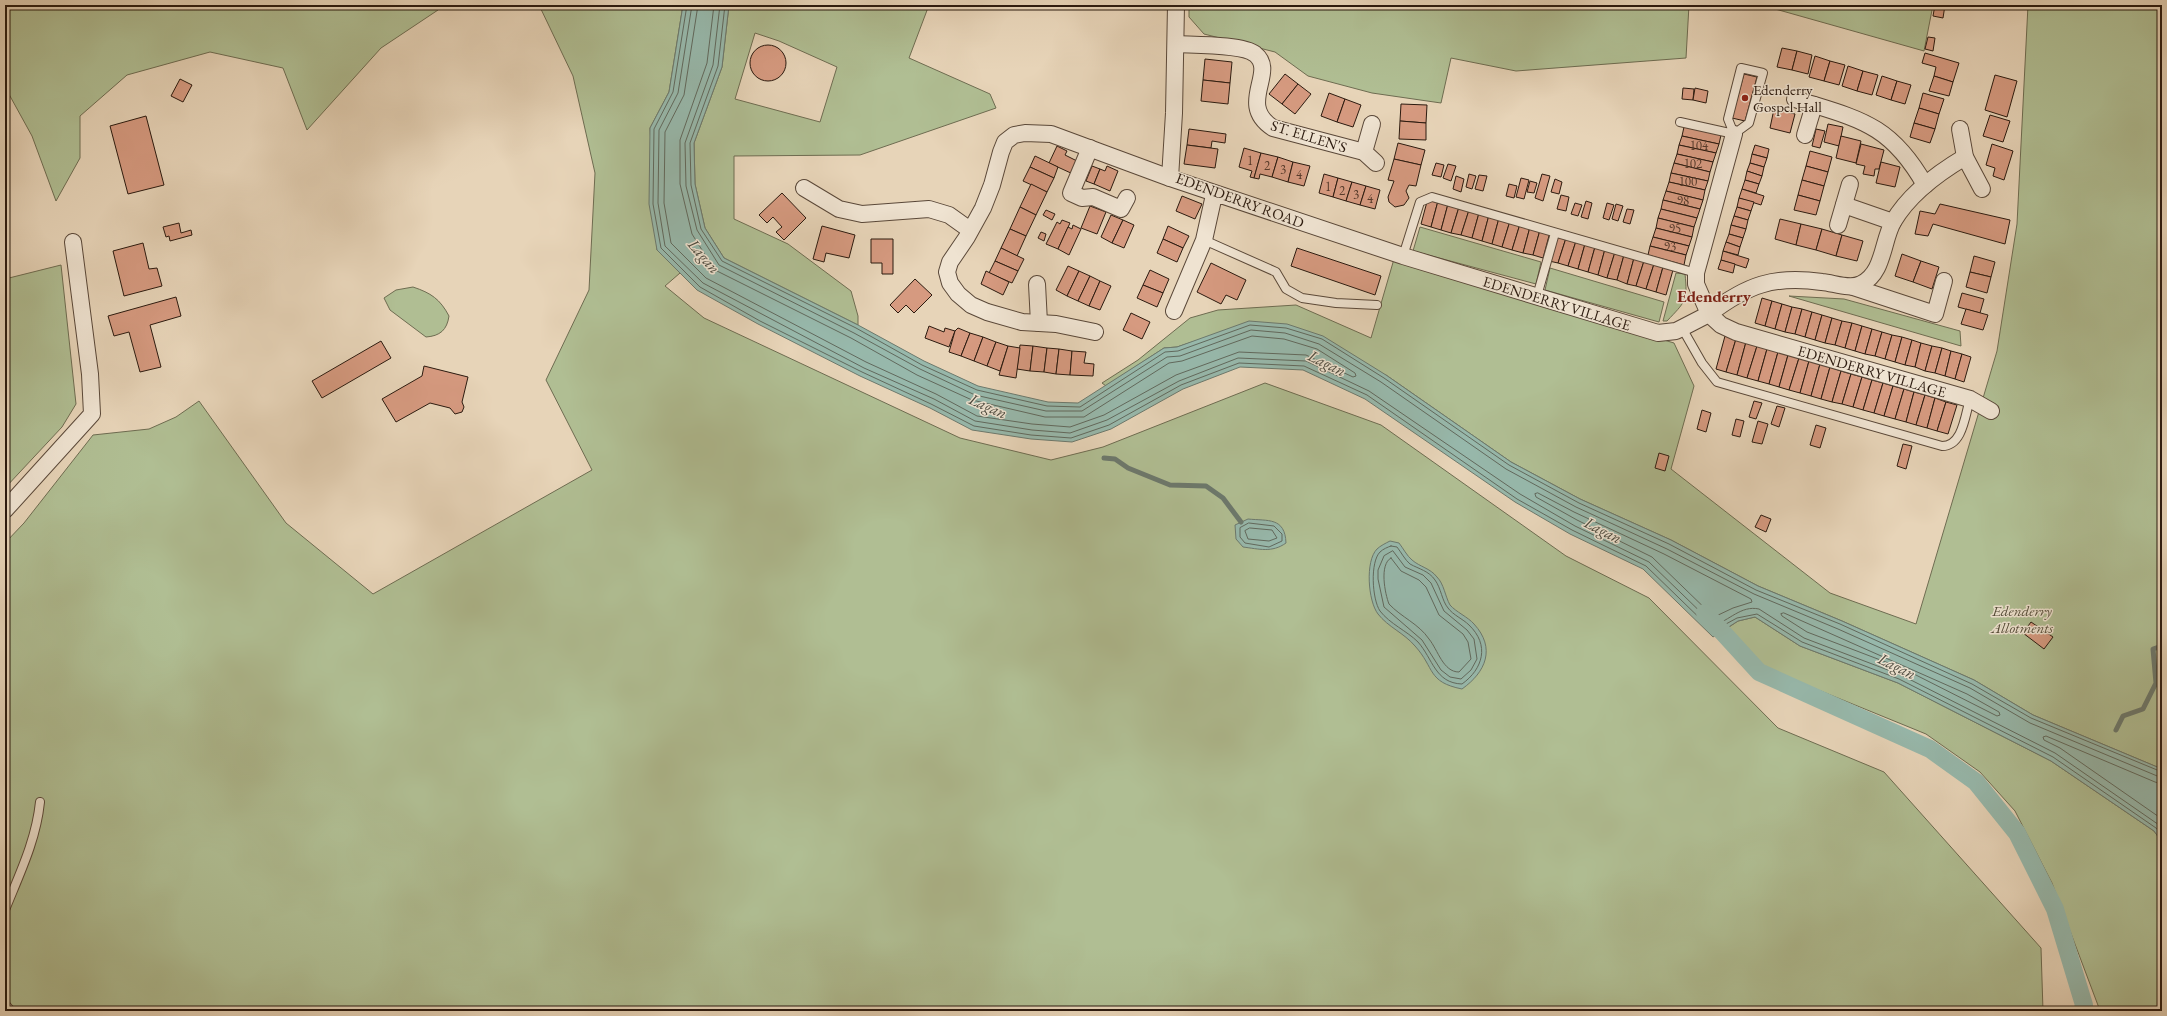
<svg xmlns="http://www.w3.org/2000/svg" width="2167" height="1016" viewBox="0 0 2167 1016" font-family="'EB Garamond',serif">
  <rect width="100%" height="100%" fill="#e7d4b8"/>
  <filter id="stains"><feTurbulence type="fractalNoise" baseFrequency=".005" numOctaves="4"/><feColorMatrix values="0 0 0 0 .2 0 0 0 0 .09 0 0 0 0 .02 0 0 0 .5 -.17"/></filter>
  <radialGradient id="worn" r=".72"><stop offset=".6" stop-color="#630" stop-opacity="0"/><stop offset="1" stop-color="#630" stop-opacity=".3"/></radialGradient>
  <g fill="#b0be93" stroke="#6e6c51" fill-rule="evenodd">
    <path d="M5 5H429L438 10 381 48 307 130 283 68 210 52 127 75 80 116V158L56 201 32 136 5 87Z"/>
    <path d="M539 5H683L669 92 650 128 657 250 680 273 665 286 704 318 960 438 1051 460 1103 447 1265 383 1381 425 1566 556 1649 598 1778 728 1884 772 2041 948 2043 1011H5V543L24 523 93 435 149 429 176 417 199 401 286 523 373 594 592 470 546 380 589 290 595 173 573 76Z"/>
    <path d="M729 5H929L909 58 990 94 996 108 860 155 734 156V219L788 244 851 291 858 316V325L724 258 705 228 695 184 694 143 722 67ZM755 33 779 41 837 67 820 122 735 99Z"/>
    <path d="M1189 5H1689L1686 58 1516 71 1451 58 1441 103 1372 93 1308 76 1275 52 1204 34 1189 17Z"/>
    <path d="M1761 5H1933L1924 51Z"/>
    <path d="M2028 5H2162V769L2033 715 1974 680 1842 621 1758 586 1671 540 1580 499 1511 462 1386 375 1195 341 1177 347 1164 348 1106 386 1102 383 1138 360 1190 318 1218 310 1296 305 1371 338 1394 259 1674 343 1694 386 1671 469 1830 593 1916 624 1997 351 2017 224Z"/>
    <path d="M1420 227 1541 262 1536 284 1413 251Z"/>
    <path d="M61 265 76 404 62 427 5 488V279Z"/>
    <path d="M1550 268 1664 302 1659 322 1545 290Z"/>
    <path d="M1676 273 1685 274C1688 301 1685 302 1667 321H1663Z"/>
    <path d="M413 287C431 293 440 299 449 316 447 330 440 336 426 337L390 310 384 298 396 290Z"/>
    <path d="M1789 296 1844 299 1960 331 1961 346Z"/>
    <path d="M1755 617 1800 646 1898 683 2051 761 2154 831 2162 842V1011H2098L2099 1008 2052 883 2015 811 1980 772 1926 734 1762 667 1726 629 1738 621Z"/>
  </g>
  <g fill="#97b8ab" stroke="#6c796d">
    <path d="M683 5H729L722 67 694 143 695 184 705 228 724 258 858 325 924 361 978 386 1048 402 1078 403 1164 348 1177 347 1249 321 1287 324 1323 336 1386 375 1511 462 1580 499 1671 540 1758 586 1842 621 1974 680 2033 715 2162 769V842L2154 831 2051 761 1898 683 1800 646 1755 617 1738 621 1713 637 1643 569 1570 534 1515 502 1365 399 1303 370 1240 367 1183 389 1111 429 1072 442 1031 439 972 430 930 408 860 376 758 324 697 290 657 250 649 204 650 128 669 92Z"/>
    <path d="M1248 519C1268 521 1285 517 1286 543 1272 553 1259 549 1243 547L1236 539 1235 525Z"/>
    <path d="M1390 541 1399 543C1403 548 1407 556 1412 560 1420 567 1430 568 1437 577 1444 584 1445 596 1450 605 1456 612 1468 617 1474 624 1496 648 1486 672 1462 689 1427 682 1435 668 1415 646 1404 633 1388 627 1378 614 1368 601 1365 561 1377 549 1380 546 1386 543 1390 541Z"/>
  </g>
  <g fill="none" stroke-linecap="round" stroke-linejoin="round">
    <g stroke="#61695d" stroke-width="1">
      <path d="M687 5 673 92 654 129 653 204 661 248 700 287 760 321 862 372 931 404 974 426 1031 435 1071 438 1109 425 1181 385 1239 363 1304 366 1367 395 1517 499 1572 530 1646 566 1713 631 1737 618 1757 614 1802 642 1899 679 2053 757 2156 828 2162 835"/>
      <path d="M692 5 678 93 659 130 658 203 665 246 703 283 864 368 934 399 975 421 1032 430 1070 433 1107 420 1179 381 1238 358 1306 361 1369 391 1520 494 1575 526 1649 562 1714 625C1729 621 1741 605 1759 609L1804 638 1901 675 2055 753 2162 827"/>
      <path d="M698 5 684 95 665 132 664 203 671 243 706 278 866 362 936 394 977 416 1032 424 1070 427 1104 415 1176 375 1239 352 1306 355 1353 377 1356 376 1355 373 1317 349 1284 339 1252 336 1182 361 1169 363 1084 417H1045L972 400 917 375 851 338 717 271 712 266 692 234 680 184V140L707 63 714 5"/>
      <path d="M720 5 713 65 685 143 686 186 697 230 719 265 854 333 920 369 975 395 1046 411H1082L1167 357 1180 356 1251 330 1285 333 1319 344 1381 382 1506 469 1576 507 1667 549 1754 594 1838 629 1970 688 2030 723 2162 778"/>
      <path d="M725 5 718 66 690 143 691 185 701 229 722 261 856 328 922 365 977 390 1047 406 1080 407 1165 352 1178 351 1250 325 1286 328 1322 339 1384 378 1509 465 1579 503 1669 544 1756 590 1840 624 1972 684 2031 718 2162 772"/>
      <path d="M1538 493 1574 512 1664 554 1751 599 1752 602 1733 608 1714 617 1652 557 1577 520 1536 497 1535 494Z"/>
      <path d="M1249 523 1274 526 1282 534V541L1269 547 1245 543 1240 537V528Z"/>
      <path d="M1250 528 1272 530 1277 538 1269 541 1248 539 1245 531Z"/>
      <path d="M1391 546 1397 547C1401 552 1405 560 1410 564 1419 569 1429 571 1435 580 1441 588 1442 601 1448 608 1453 615 1463 619 1469 625 1490 645 1483 669 1462 684 1435 683 1433 659 1418 642 1407 631 1390 624 1380 611 1372 599 1370 562 1380 552 1383 549 1388 547 1391 546Z"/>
      <path d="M1393 551 1405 567 1423 575 1431 583 1444 611 1467 630 1474 639 1477 659 1471 670 1461 679 1450 677 1441 670 1422 640 1384 607 1378 579V570L1384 556Z"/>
      <path d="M1391 558 1401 571 1419 580 1426 587 1439 615 1463 634 1468 642 1471 659 1459 672C1443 672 1438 650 1429 639 1419 624 1401 617 1389 604 1385 594 1379 564 1391 558Z"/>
      <path d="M1784 613 1967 694 1999 712 2000 715 1997 716 1904 669 1807 632 1782 616 1781 614Z"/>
      <path d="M2162 784 2155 782 2046 736 2043 737 2044 740 2060 748 2162 819"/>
    </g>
    <g stroke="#6c796d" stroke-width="5">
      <path d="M1104 458 1115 459 1128 468 1170 485 1206 486 1223 498 1241 522"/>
      <path d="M2116 730 2123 716 2143 709 2156 683 2153 649 2162 646"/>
    </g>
    <path stroke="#97b8ab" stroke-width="18" d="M1705 613 1759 672 1930 749 1976 782 2017 833 2055 909 2084 1005 2082 1011"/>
  </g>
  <g fill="#d69a80" stroke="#2b1a0f">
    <path d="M1935 5H1945L1943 18 1933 16Z"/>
    <path d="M1928 37 1935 38 1933 51 1925 49Z"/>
    <circle cx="768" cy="63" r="18"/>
    <path d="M1782 48 1797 51 1792 70 1777 67Z"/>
    <path d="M1797 51 1812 55 1808 74 1792 70Z"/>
    <path d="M1925 53 1959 63 1953 82 1934 76 1936 67 1922 63Z"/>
    <path d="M1815 56 1830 61 1824 81 1809 77Z"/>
    <path d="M1205 59 1232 62 1230 83 1203 80Z"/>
    <path d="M1830 61 1845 65 1839 85 1824 81Z"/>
    <path d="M1848 66 1863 71 1857 91 1842 86Z"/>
    <path d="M1863 71 1878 75 1872 95 1857 91Z"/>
    <path d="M1285 74 1298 84 1282 104 1269 94Z"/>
    <path d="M1744 74 1757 77 1745 121 1732 118Z"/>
    <path d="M1995 75 2017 81 2007 117 1985 110Z"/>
    <path d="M1882 76 1897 81 1891 100 1876 95Z"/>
    <path d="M1934 76 1953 82 1949 96 1929 91Z"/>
    <path d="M180 79 192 85 183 102 171 96Z"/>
    <path d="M1203 80 1230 83 1228 104 1201 101Z"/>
    <path d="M1897 81 1911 85 1905 104 1891 100Z"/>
    <path d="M1298 84 1311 94 1295 114 1282 104Z"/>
    <path d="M1683 88 1694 89 1693 100 1682 99Z"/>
    <path d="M1695 88 1708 91 1706 103 1693 100Z"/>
    <path d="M1329 93 1345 99 1337 122 1321 116Z"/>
    <path d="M1923 93 1944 99 1939 114 1919 108Z"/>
    <path d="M1345 99 1361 105 1353 127 1337 122Z"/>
    <path d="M1401 104 1427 105 1426 123 1400 121Z"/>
    <path d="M1919 108 1939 114 1935 129 1914 123Z"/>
    <path d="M1774 109 1795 114 1790 133 1770 128Z"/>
    <path d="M1990 115 2010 121 2003 142 1983 136Z"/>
    <path d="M146 116 164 185 128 194 110 126Z"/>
    <path d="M1400 121 1426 123V140L1399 139Z"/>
    <path d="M1914 123 1935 129 1930 143 1910 137Z"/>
    <path d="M1828 124 1843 127 1839 146 1824 142Z"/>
    <path d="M1684 127 1721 135 1719 144 1682 136Z"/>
    <path d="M1189 129 1226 134 1225 143 1212 141 1211 148 1187 145Z"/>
    <path d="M1816 129 1825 131 1820 148 1812 146Z"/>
    <path d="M1682 136 1719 144 1716 153 1679 145Z"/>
    <path d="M1841 136 1861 141 1856 163 1836 158Z"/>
    <path d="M1398 143 1425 150 1421 165 1394 159Z"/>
    <path d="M1861 144 1884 150 1879 169H1875L1874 176 1863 174 1865 166 1856 164Z"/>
    <path d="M1992 144 2013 151 2004 180 1993 176 1995 168 1986 165Z"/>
    <path d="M1187 145 1218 149 1215 168 1184 164Z"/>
    <path d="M1679 145 1716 153 1713 162 1677 154Z"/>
    <path d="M1755 145 1769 149 1767 158 1752 154Z"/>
    <path d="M1057 146 1067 151 1065 155 1079 162 1073 174 1049 163Z"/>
    <path d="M1244 148 1261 153 1254 178 1250 177 1252 171 1239 167Z"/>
    <path d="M1810 151 1832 157 1828 172 1806 166Z"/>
    <path d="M1261 153 1278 157 1272 177 1260 174 1259 179 1254 178Z"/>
    <path d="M1677 154 1713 162 1710 172 1674 163Z"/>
    <path d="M1752 154 1767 158 1764 167 1750 163Z"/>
    <path d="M1035 156 1058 167 1054 178 1030 167Z"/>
    <path d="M1278 157 1293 162 1288 182 1272 177Z"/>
    <path d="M1394 159 1421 165 1416 186 1409 185 1406 191 1409 198 1404 205 1395 207 1389 202 1388 197 1394 181 1388 180Z"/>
    <path d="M1293 162 1310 166 1304 186 1288 182Z"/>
    <path d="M1881 162 1900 167 1895 187 1876 183Z"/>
    <path d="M1436 163 1444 165 1441 177 1432 175Z"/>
    <path d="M1674 163 1710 172 1708 181 1671 173Z"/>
    <path d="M1750 163 1764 167 1762 176 1747 171Z"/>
    <path d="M1448 164 1456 166 1451 181 1443 178Z"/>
    <path d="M1092 166 1100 169 1094 184 1086 181Z"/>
    <path d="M1107 166 1118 171 1110 191 1094 184 1100 169 1105 171Z"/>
    <path d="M1806 166 1828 172 1824 186 1802 180Z"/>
    <path d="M1030 167 1054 178 1047 192 1023 181Z"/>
    <path d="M1747 171 1762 176 1759 184 1745 180Z"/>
    <path d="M1671 173 1708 181 1705 190 1669 182Z"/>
    <path d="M1324 174 1338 178 1333 197 1319 193Z"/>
    <path d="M1469 174 1476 176 1472 189 1466 187Z"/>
    <path d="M1542 174 1550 176 1543 201 1535 198Z"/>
    <path d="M1479 175 1487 176 1483 191 1475 189Z"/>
    <path d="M1456 176 1464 179 1461 192 1453 189Z"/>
    <path d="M1338 178 1352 182 1346 201 1333 197Z"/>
    <path d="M1521 178 1529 180 1524 199 1516 197Z"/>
    <path d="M1555 179 1562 182 1559 194 1551 192Z"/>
    <path d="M1745 180 1759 184 1756 193 1742 189Z"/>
    <path d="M1802 180 1824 186 1820 201 1798 195Z"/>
    <path d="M1530 181 1537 183 1534 193 1527 192Z"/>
    <path d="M1352 182 1366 186 1360 205 1346 201Z"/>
    <path d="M1669 182 1705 190 1703 200 1666 191Z"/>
    <path d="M1031 184 1047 192 1036 215 1020 207Z"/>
    <path d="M1509 184 1517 186 1514 198 1506 196Z"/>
    <path d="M1366 186 1380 190 1375 209 1360 205Z"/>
    <path d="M1742 189 1764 196 1761 205 1739 198Z"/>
    <path d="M1666 191 1703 200 1700 209 1663 200Z"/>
    <path d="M782 193 806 218 784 240 776 232 782 227 773 217 767 223 759 215Z"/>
    <path d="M1561 195 1569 197 1566 211 1557 209Z"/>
    <path d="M1798 195 1820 201 1816 215 1794 210Z"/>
    <path d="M1182 196 1202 204 1195 219 1176 211Z"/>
    <path d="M1428 198 1438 201 1431 227 1421 224Z"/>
    <path d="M1739 198 1754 202 1751 211 1737 207Z"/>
    <path d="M1663 200 1700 209 1697 218 1661 209Z"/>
    <path d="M1438 201 1448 204 1441 230 1431 227Z"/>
    <path d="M1586 201 1592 203 1588 219 1581 217Z"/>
    <path d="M1575 203 1582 205 1578 216 1571 214Z"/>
    <path d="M1607 203 1614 205 1609 220 1603 218Z"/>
    <path d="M1448 204 1459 207 1451 233 1441 230Z"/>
    <path d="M1616 204 1623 206 1618 221 1612 219Z"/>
    <path d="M1940 204 2010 220 2005 244 1933 224 1928 236 1915 234 1920 211 1935 214Z"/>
    <path d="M1090 206 1106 212 1097 234 1081 228Z"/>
    <path d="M1020 207 1036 215 1026 236 1010 229Z"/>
    <path d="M1459 207 1469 210 1461 235 1451 233Z"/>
    <path d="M1737 207 1751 211 1748 220 1734 216Z"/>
    <path d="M1627 209 1634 210 1630 224 1623 222Z"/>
    <path d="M1661 209 1697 218 1694 227 1658 218Z"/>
    <path d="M1046 210 1055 214 1052 220 1043 215Z"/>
    <path d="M1469 210 1479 213 1472 238 1461 235Z"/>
    <path d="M1479 213 1489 215 1482 241 1472 238Z"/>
    <path d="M1111 215 1123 220 1112 243 1101 237Z"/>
    <path d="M1489 215 1499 218 1492 244 1482 241Z"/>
    <path d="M1734 216 1748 220 1746 229 1731 225Z"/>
    <path d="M1499 218 1510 221 1502 247 1492 244Z"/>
    <path d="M1658 218 1694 227 1692 237 1656 228Z"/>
    <path d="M1780 219 1801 224 1796 245 1775 239Z"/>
    <path d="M1062 220 1070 223 1058 249 1046 244 1057 222 1060 224Z"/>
    <path d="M1123 220 1134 225 1124 248 1112 243Z"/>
    <path d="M1510 221 1520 224 1512 250 1502 247Z"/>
    <path d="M179 223 181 233 191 230 192 235 170 241 169 236 166 237 163 227Z"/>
    <path d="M1520 224 1530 227 1523 253 1512 250Z"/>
    <path d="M1801 224 1822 229 1816 250 1796 245Z"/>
    <path d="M1073 225 1081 229 1069 255 1058 249 1068 227 1072 229Z"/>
    <path d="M1731 225 1746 229 1743 238 1729 234Z"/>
    <path d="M822 226 855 235 849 258 826 253 824 262 813 259Z"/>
    <path d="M1168 226 1189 236 1183 248 1163 239Z"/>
    <path d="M1530 227 1540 230 1533 255 1523 253Z"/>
    <path d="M1656 228 1692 237 1689 246 1653 237Z"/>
    <path d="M1010 229 1026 236 1017 256 1001 248Z"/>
    <path d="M1822 229 1842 235 1836 256 1816 250Z"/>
    <path d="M1540 230 1550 232 1543 258 1533 255Z"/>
    <path d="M1041 232 1046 234 1044 241 1038 238Z"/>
    <path d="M1729 234 1743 238 1740 247 1726 242Z"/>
    <path d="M1556 235 1566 238 1558 263 1549 261Z"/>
    <path d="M1842 235 1863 241 1857 261 1836 256Z"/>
    <path d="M1653 237 1689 246 1686 255 1650 246Z"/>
    <path d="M1566 238 1576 241 1568 266 1558 263Z"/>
    <path d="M871 239H893V274H882V263H871Z"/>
    <path d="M1163 239 1183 248 1177 262 1157 253Z"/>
    <path d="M1576 241 1585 244 1578 269 1568 266Z"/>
    <path d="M1726 242 1740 247 1738 255 1723 251Z"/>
    <path d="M143 243 149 269 157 268 162 286 124 296 113 251Z"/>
    <path d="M1585 244 1595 247 1588 272 1578 269Z"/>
    <path d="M1650 246 1686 255 1684 265 1648 255Z"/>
    <path d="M1595 247 1605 249 1598 275 1588 272Z"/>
    <path d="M1001 248 1024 259 1018 271 995 261Z"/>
    <path d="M1297 248 1381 276 1375 295 1291 266Z"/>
    <path d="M1605 249 1615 252 1607 278 1598 275Z"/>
    <path d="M1723 251 1749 259 1746 268 1721 260Z"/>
    <path d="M1615 252 1624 255 1617 280 1607 278Z"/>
    <path d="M1902 254 1921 261 1913 282 1895 276Z"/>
    <path d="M1624 255 1634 258 1627 284 1617 280Z"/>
    <path d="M1974 256 1995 262 1991 277 1970 272Z"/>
    <path d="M1634 258 1644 261 1636 286 1627 284Z"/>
    <path d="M1721 260 1735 264 1733 273 1718 269Z"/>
    <path d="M995 261 1018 271 1012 283 989 273Z"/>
    <path d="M1644 261 1654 264 1646 289 1636 286Z"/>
    <path d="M1921 261 1939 267 1932 289 1913 282Z"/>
    <path d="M1211 263 1246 280 1237 300 1226 295 1221 304 1197 292Z"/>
    <path d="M1654 264 1663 267 1656 292 1646 289Z"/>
    <path d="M1068 266 1079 271 1067 296 1056 290Z"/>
    <path d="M1663 267 1673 270 1666 295 1656 292Z"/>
    <path d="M1150 270 1169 279 1163 293 1143 285Z"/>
    <path d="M986 271 1009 282 1003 295 981 284Z"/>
    <path d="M1079 271 1090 276 1078 301 1067 296Z"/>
    <path d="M1970 272 1991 277 1987 293 1966 287Z"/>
    <path d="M1090 276 1100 281 1089 306 1078 301Z"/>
    <path d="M915 279 932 295 914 313 906 305 898 313 890 305Z"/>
    <path d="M1100 281 1111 286 1100 310 1089 306Z"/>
    <path d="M1143 285 1163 293 1157 307 1137 298Z"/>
    <path d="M1962 293 1984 299 1980 313 1958 307Z"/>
    <path d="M176 297 181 316 150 325 161 367 140 372 129 332 114 336 108 316Z"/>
    <path d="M1762 298 1772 301 1765 326 1755 323Z"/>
    <path d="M1772 301 1782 304 1775 329 1765 326Z"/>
    <path d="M1782 304 1792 307 1785 332 1775 329Z"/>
    <path d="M1792 307 1802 309 1795 334 1785 332Z"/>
    <path d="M1802 309 1812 312 1805 337 1795 334Z"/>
    <path d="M1966 309 1988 315 1983 330 1961 324Z"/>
    <path d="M1812 312 1822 315 1815 340 1805 337Z"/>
    <path d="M1131 313 1150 322 1142 339 1123 330Z"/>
    <path d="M1822 315 1832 318 1825 343 1815 340Z"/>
    <path d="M1832 318 1842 321 1835 345 1825 343Z"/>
    <path d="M1842 321 1852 323 1845 348 1835 345Z"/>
    <path d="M1852 323 1862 326 1855 351 1845 348Z"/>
    <path d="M929 326 944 332 945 328 955 331 949 347 925 338Z"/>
    <path d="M1862 326 1872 329 1865 354 1855 351Z"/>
    <path d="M958 328 970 333 961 356 949 352 955 331Z"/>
    <path d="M1872 329 1882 332 1875 356 1865 354Z"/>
    <path d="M1882 332 1892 335 1885 359 1875 356Z"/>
    <path d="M970 333 983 337 974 361 961 356Z"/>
    <path d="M1892 335 1902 337 1895 362 1885 359Z"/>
    <path d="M1725 336 1736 339 1726 372 1716 369Z"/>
    <path d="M983 337 996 342 987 366 974 361Z"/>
    <path d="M1902 337 1912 340 1905 365 1895 362Z"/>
    <path d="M1736 339 1746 342 1737 375 1726 372Z"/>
    <path d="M1912 340 1921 343 1915 367 1905 365Z"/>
    <path d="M381 341 391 358 322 398 312 381Z"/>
    <path d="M996 342 1008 346 1000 371 987 366Z"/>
    <path d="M1746 342 1757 346 1747 378 1737 375Z"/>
    <path d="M1921 343 1932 346 1925 371 1915 367Z"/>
    <path d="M1020 345 1033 346 1030 371 1017 369Z"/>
    <path d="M1008 346 1020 348 1016 378 999 375Z"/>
    <path d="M1033 346 1047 348 1044 372 1030 371Z"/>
    <path d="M1757 346 1767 349 1758 381 1747 378Z"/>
    <path d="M1932 346 1942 348 1935 373 1925 371Z"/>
    <path d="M1047 348 1059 349 1056 374 1044 372Z"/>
    <path d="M1942 348 1951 351 1945 376 1935 373Z"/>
    <path d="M1059 349 1072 351 1070 375 1056 374Z"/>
    <path d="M1767 349 1778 352 1769 384 1758 381Z"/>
    <path d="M1072 351 1086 352 1084 363 1094 364 1093 376 1070 375Z"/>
    <path d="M1951 351 1962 354 1955 379 1945 376Z"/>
    <path d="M1778 352 1788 355 1779 387 1769 384Z"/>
    <path d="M1962 354 1971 357 1964 382 1955 379Z"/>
    <path d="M1788 355 1799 358 1789 390 1779 387Z"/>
    <path d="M1799 358 1809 361 1800 393 1789 390Z"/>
    <path d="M1809 361 1820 364 1811 396 1800 393Z"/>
    <path d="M1820 364 1830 367 1821 399 1811 396Z"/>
    <path d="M424 366 468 377 462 402 464 407 462 412 455 414 450 408 430 403 396 422 382 399 422 376Z"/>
    <path d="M1830 367 1841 371 1832 402 1821 399Z"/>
    <path d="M1841 371 1851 374 1842 404 1832 402Z"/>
    <path d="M1851 374 1862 377 1853 407 1842 404Z"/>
    <path d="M1862 377 1872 380 1863 410 1853 407Z"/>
    <path d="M1872 380 1883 383 1874 413 1863 410Z"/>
    <path d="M1883 383 1893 386 1884 416 1874 413Z"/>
    <path d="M1893 386 1904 389 1895 419 1884 416Z"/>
    <path d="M1904 389 1914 392 1906 422 1895 419Z"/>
    <path d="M1914 392 1925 395 1916 425 1906 422Z"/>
    <path d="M1925 395 1935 398 1927 428 1916 425Z"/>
    <path d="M1935 398 1946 402 1937 431 1927 428Z"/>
    <path d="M1754 401 1762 403 1756 419 1749 417Z"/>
    <path d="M1946 402 1957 405 1948 434 1937 431Z"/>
    <path d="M1777 406 1785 408 1779 427 1771 424Z"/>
    <path d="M1702 410 1711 413 1706 432 1697 429Z"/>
    <path d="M1736 419 1744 421 1740 437 1732 435Z"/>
    <path d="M1758 421 1768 424 1762 444 1752 442Z"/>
    <path d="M1816 425 1826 428 1820 448 1810 445Z"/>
    <path d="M1903 444 1912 446 1906 469 1897 466Z"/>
    <path d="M1659 453 1669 456 1665 471 1655 468Z"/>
    <path d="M1761 515 1771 519 1766 532 1755 527Z"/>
    <path d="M2031 622 2053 637 2044 649 2023 633Z"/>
  </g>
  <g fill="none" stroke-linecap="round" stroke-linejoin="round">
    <defs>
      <g id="lane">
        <path d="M1680 122 1734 134 1749 123 1763 73 1741 68 1728 119 1734 134"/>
        <path d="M1204 240 1276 272 1286 289 1302 298 1336 303 1377 305"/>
        <path d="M1403 256 1420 202 1432 197 1696 273"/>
        <path d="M1537 296 1555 233"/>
        <path d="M1682 328 1702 363 1717 382 1942 446C1963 446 1965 415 1970 399"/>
        <path d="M5 910C19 875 36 841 40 802"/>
        <path d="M5 1004 11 1011"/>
      </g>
      <g id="street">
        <path d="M1176 44C1192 45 1243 44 1255 54 1278 72 1236 104 1273 128L1364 152 1376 163"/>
        <path d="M1795 99C1858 119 1890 123 1925 185"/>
        <path d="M1960 129 1965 157 1982 189"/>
        <path d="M1734 134 1696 273V284L1709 314C1747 285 1774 275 1822 282 1834 283 1850 290 1861 284 1884 273 1882 242 1893 222 1909 194 1938 173 1965 157"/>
        <path d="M1805 135 1814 105"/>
        <path d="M1090 148 1071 193 1082 198 1093 197 1121 209 1127 198"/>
        <path d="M1364 152 1372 124"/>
        <path d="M1170 178 1174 113 1176 5"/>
        <path d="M804 188 839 209 862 214 929 209 949 215 970 230"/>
        <path d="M1844 205 1893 222"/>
        <path d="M1838 225 1850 184"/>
        <path d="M1037 284 1039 323"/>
        <path d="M1853 287 1935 314 1944 281"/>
        <path d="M1174 311 1204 240 1214 195 1222 196"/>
        <path d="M1095 332 1056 324 1022 322 987 312 971 305 958 294 950 283 947 272 950 262 967 237 983 208 992 185 1001 152 1005 142 1014 135 1025 133 1051 134 1170 178 1403 256 1658 333 1676 331 1709 314 1721 325 1736 332 1970 399 1991 411"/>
        <path d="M5 510 92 414 90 374 73 242"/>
      </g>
    </defs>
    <use href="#lane" stroke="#5a4839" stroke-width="10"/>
    <use href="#street" stroke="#5a4839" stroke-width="18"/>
    <use href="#lane" stroke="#efe3d1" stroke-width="8"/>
    <use href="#street" stroke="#efe3d1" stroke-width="16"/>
  </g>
  <circle fill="#8f2418" stroke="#efe3d1" stroke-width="1.5" cx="1745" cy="98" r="4"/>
  <g text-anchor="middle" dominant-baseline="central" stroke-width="3" stroke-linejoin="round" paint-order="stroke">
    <g font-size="13" fill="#563a2b">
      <text x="1699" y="145">104</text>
      <text x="1250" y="160">1</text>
      <text x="1693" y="163">102</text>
      <text x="1267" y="165">2</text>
      <text x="1283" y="169">3</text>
      <text x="1299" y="174">4</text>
      <text x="1688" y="181">100</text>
      <text x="1328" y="186">1</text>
      <text x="1342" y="190">2</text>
      <text x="1356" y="194">3</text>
      <text x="1370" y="198">4</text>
      <text x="1683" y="200">98</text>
      <text x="1675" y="228">95</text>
      <text x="1670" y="246">93</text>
    </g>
    <g font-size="15" fill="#2b1a0f" stroke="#efe3d1" text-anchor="start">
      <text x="1753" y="89">Edenderry<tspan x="1753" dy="17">Gospel Hall</tspan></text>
    </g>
    <g font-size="15" fill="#2b1a0f" stroke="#efe3d1">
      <text transform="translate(1309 136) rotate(17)">ST. ELLEN'S</text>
      <text transform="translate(1240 200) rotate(20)">EDENDERRY ROAD</text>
      <text transform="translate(1557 303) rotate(17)">EDENDERRY VILLAGE</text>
      <text transform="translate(1872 371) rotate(16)">EDENDERRY VILLAGE</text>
    </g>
    <g font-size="15" font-style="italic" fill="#534b37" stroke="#efe3d1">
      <text x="2022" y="610">Edenderry<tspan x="2022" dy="17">Allotments</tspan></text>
    </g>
    <g font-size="16" font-style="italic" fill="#4b493e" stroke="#efe3d1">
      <text transform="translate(704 256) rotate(49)">Lagan</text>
      <text transform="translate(1327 363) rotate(26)">Lagan</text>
      <text transform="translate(988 406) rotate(24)">Lagan</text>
      <text transform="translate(1603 530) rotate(27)">Lagan</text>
      <text transform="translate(1897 666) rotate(26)">Lagan</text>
    </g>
    <g font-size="17" font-weight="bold" fill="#7a1f14" stroke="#efe3d1">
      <text x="1714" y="296">Edenderry</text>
    </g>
  </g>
  <rect width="2167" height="1016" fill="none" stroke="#e7d4b8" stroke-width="20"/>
  <rect x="6" y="6" width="2155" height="1004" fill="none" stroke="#2b1a0f" stroke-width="2"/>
  <rect x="10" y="10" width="2147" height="996" fill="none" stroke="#2b1a0f"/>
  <rect width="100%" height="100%" filter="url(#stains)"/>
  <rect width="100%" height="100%" fill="url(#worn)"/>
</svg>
